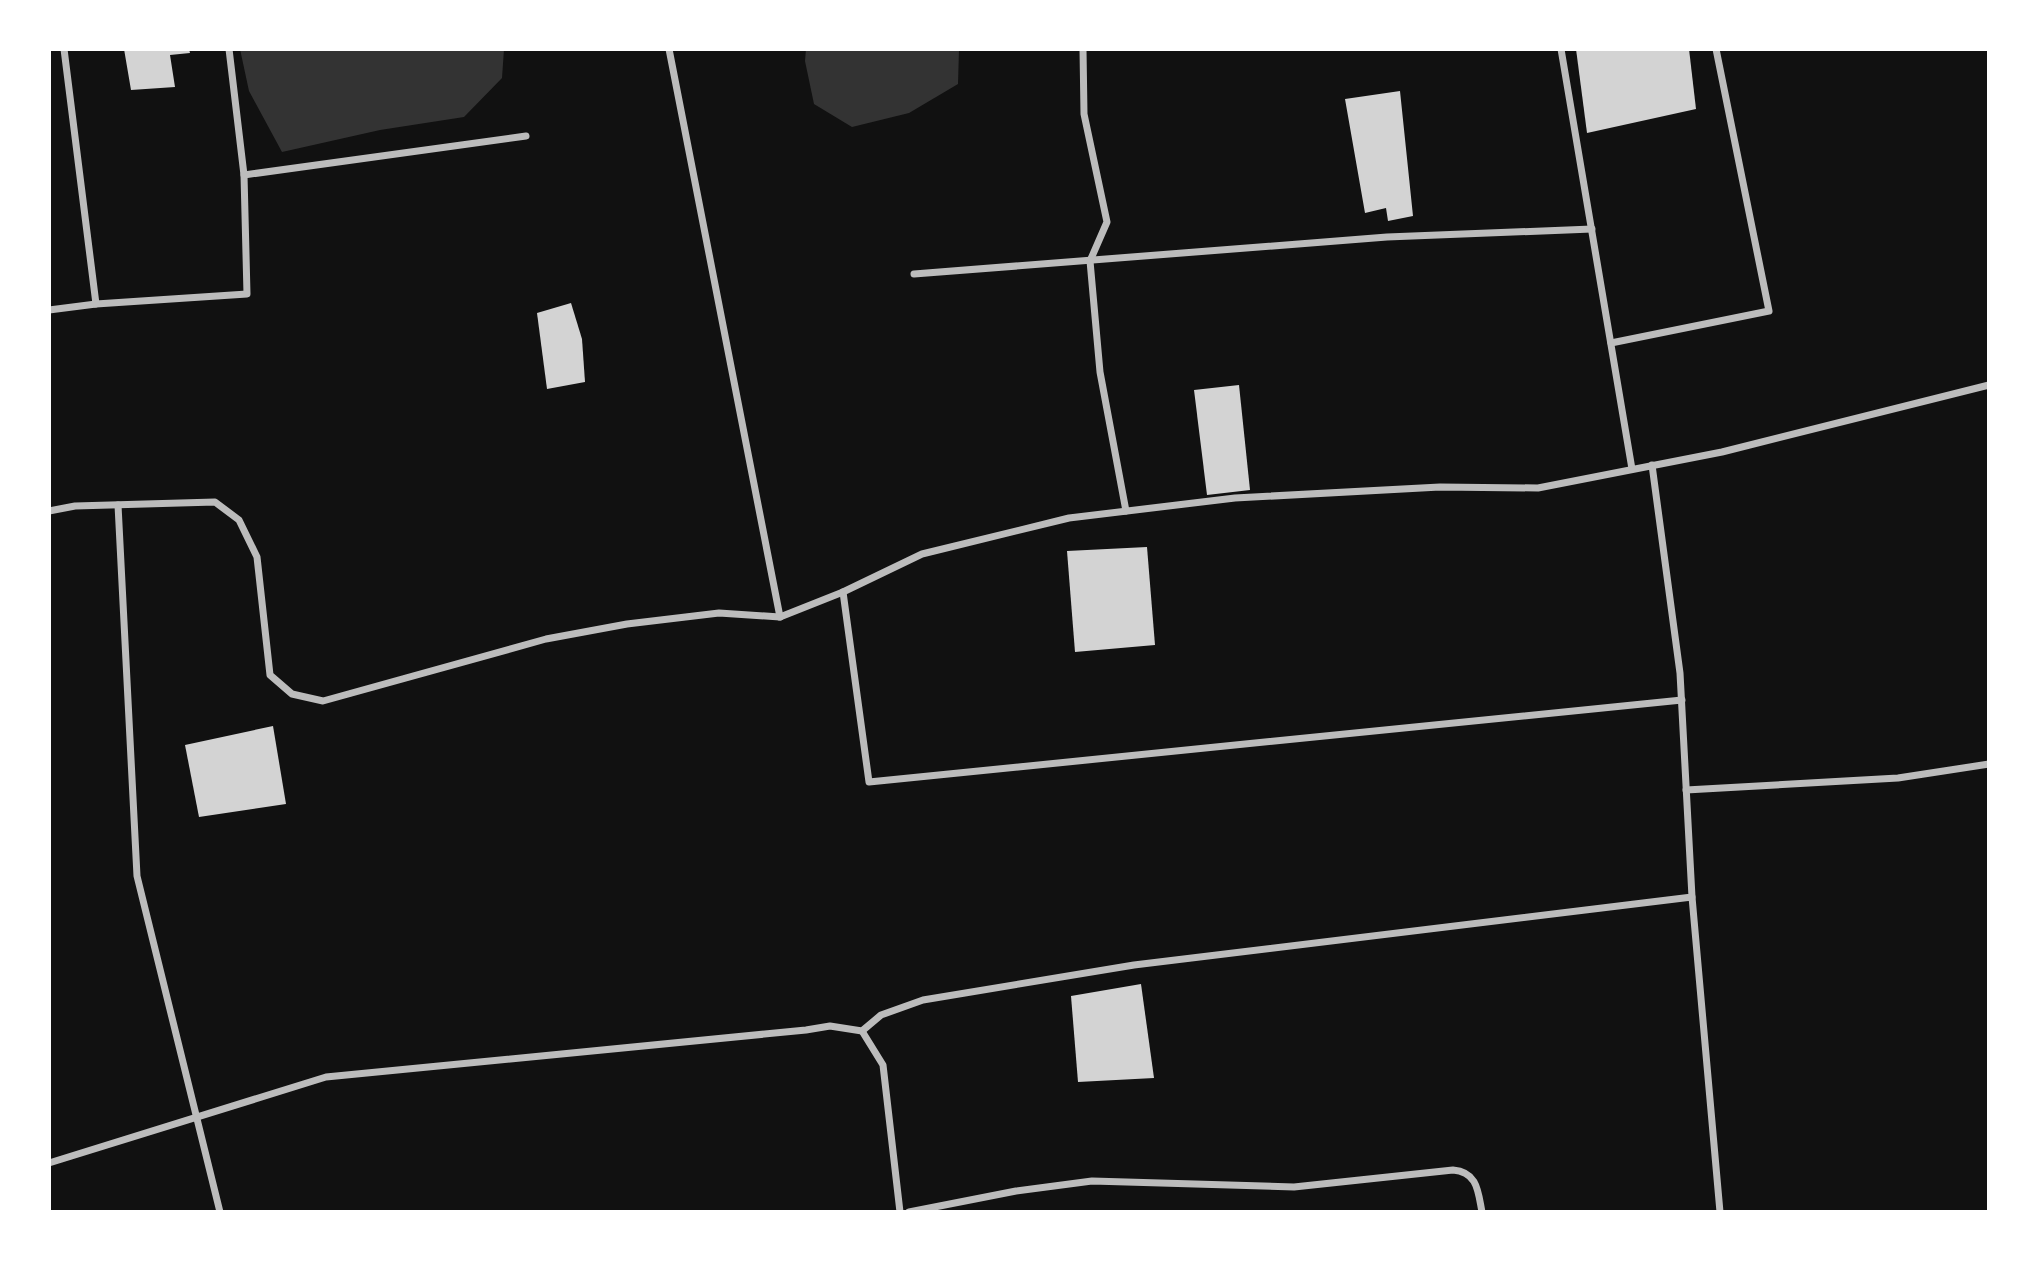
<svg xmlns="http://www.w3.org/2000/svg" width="2038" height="1261" viewBox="0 0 2038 1261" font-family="Raleway,sans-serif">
  <rect width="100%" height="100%" fill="#111"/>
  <g fill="#333">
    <path d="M240 49H504L502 78 464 117 380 130 282 152 249 91Z"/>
    <path d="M806 49H959L958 84 909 113 852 127 814 104 805 61Z"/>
  </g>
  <g fill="#d3d3d3">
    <path d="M124 49H189L190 53 170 55 175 87 131 90Z"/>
    <path d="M1576 49H1689L1696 109 1587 133Z"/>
    <path d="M1400 91 1413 216 1388 221 1386 208 1365 213 1345 99Z"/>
    <path d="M571 303 582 339 585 382 547 389 537 313Z"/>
    <path d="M1239 385 1250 490 1207 495 1194 390Z"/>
    <path d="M1147 547 1155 645 1075 652 1067 551Z"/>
    <path d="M273 726 286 804 199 817 185 745Z"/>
    <path d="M1141 984 1154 1078 1078 1082 1071 996Z"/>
  </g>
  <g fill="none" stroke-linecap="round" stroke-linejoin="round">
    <g stroke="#bcbcbc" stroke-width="7">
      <path d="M64 49 96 304"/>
      <path d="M669 49 780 617"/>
      <path d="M1083 49 1084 114 1107 222 1090 261 1100 372 1126 511"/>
      <path d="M1561 49 1632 469"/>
      <path d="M244 175 526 136"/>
      <path d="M914 274 1387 237 1592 229"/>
      <path d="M49 310 96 304 247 294 244 175 229 49"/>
      <path d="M1611 343 1769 311 1716 49"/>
      <path d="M118 505 137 876 220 1212"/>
      <path d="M49 511 75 506 215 502 239 520 257 557 270 675 292 694 323 701 546 639 627 624 719 613 780 617 843 592 922 554 1069 518 1235 498 1440 487 1538 488 1722 452 1989 385"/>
      <path d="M843 592 869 782 1682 700"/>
      <path d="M1686 790 1898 778 1989 764"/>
      <path d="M1692 897 1720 1212"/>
      <path d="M862 1031 883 1065 900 1212"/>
      <path d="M49 1163 326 1077 806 1030 830 1026 862 1031 881 1015 923 1000 1134 965 1692 897 1680 673 1652 465"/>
      <path d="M909 1212 1016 1191 1092 1181 1294 1187 1453 1170C1478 1172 1478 1192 1482 1212"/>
    </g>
  </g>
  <rect width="2038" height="1261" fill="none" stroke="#ffffff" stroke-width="102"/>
</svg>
